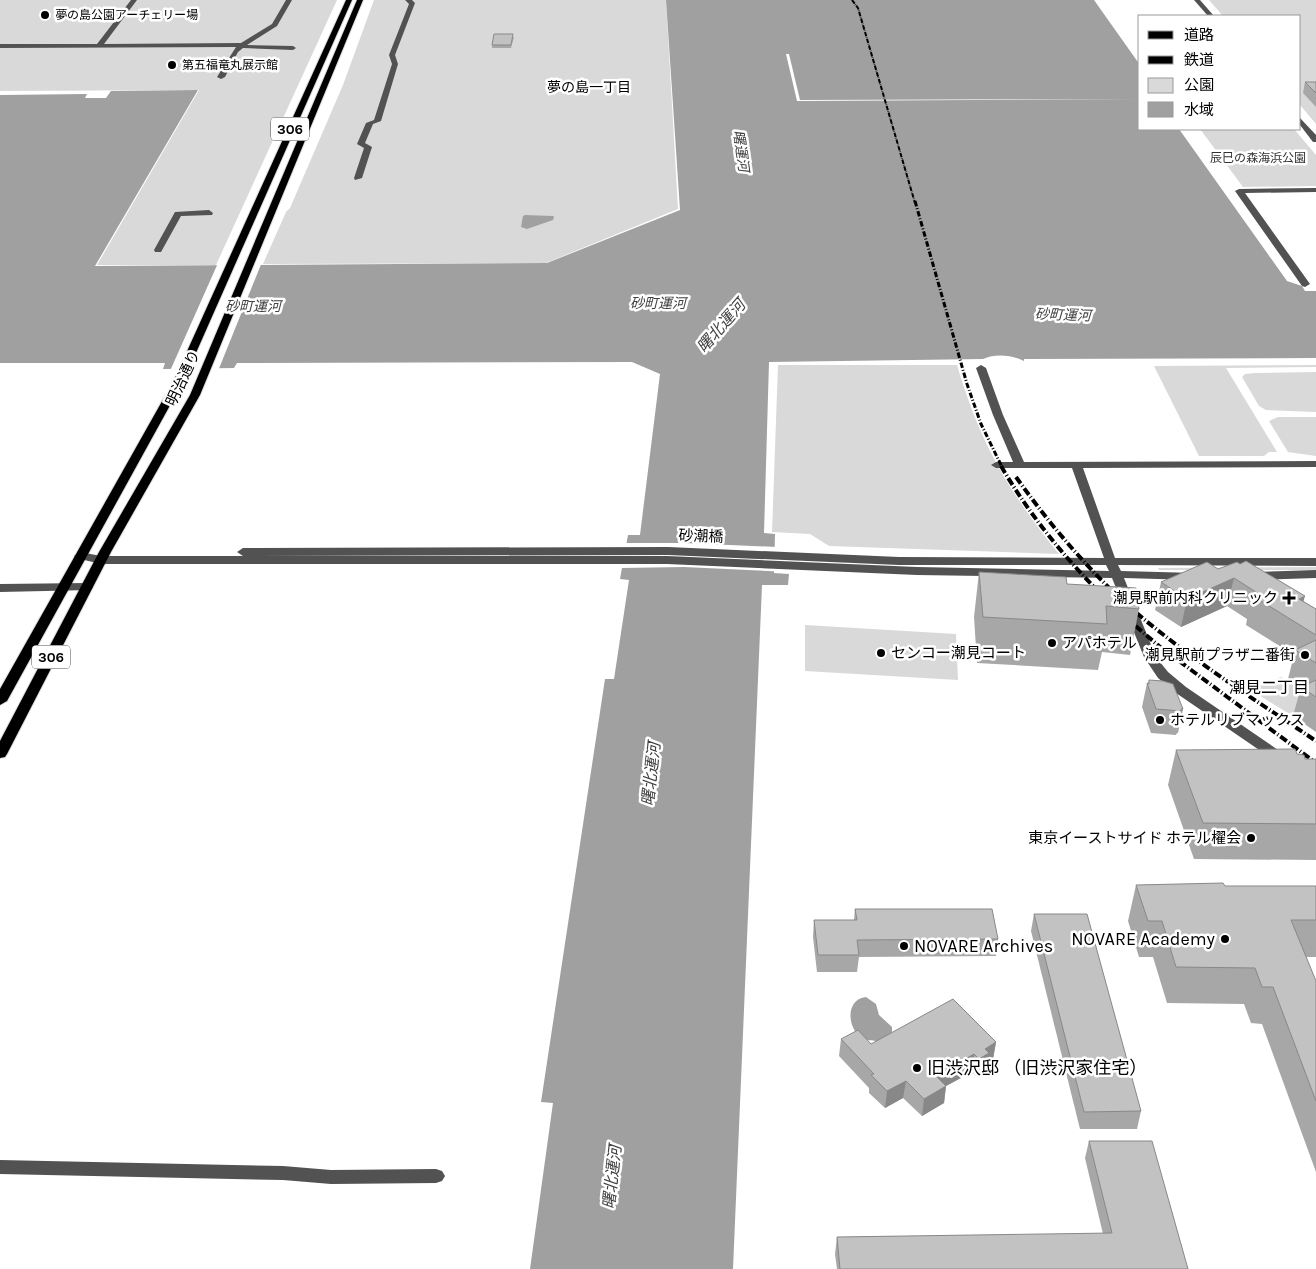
<svg xmlns="http://www.w3.org/2000/svg" width="1316" height="1269" viewBox="0 0 1316 1269" font-family="Karla,'Noto Sans JP',sans-serif">
  <rect width="100%" height="100%" fill="#fff"/>
  <g fill="#d9d9d9">
    <path d="M0 0H337L216 265H97L199 90 0 91Z"/>
    <path d="M374 0H666L678 209 546 263 263 264 286 212 290 208 343 85Z"/>
    <path d="M1209 0H1316V124L1300 105V16H1223Z"/>
    <path d="M1200 129H1294L1316 155V186L1243 187Z"/>
    <path d="M778 365H957C980 443 1008 491 1059 554L829 546 810 534 772 532Z"/>
    <path d="M1316 365V367L1226 368 1277 452H1269L1264 456H1199L1154 366Z"/>
    <path d="M1316 372V412L1266 410 1259 406 1242 377 1245 374 1255 373Z"/>
    <path d="M1278 417H1316V456L1288 452 1269 421Z"/>
    <path d="M1316 567V570H1159L1158 568Z"/>
    <path d="M805 625 956 634 958 680 805 671Z"/>
    <path d="M1281 677 1316 700V703L1291 715 1251 690Z"/>
  </g>
  <g fill="#a0a0a0">
    <path d="M666 0H1094L1140 65V129H1179L1287 281 1302 286 1305 291H1316V358L1024 359V361C1012 355 996 353 983 359L769 362 764 533 775 534 774 573 789 574 788 585H762L733 1269H530L553 1103 541 1102 605 679H614L629 580 620 579 628 535H640L660 374 632 362 237 363 234 368 163 369 165 363H0V95L87 94 85 98H106L111 91 198 90 95 266 547 263 680 210Z"/>
    <path d="M525 215 553 216 554 217 553 220 527 229 521 227 523 216Z"/>
    <path d="M866 997 876 1004 879 1015 892 1027V1034L882 1041C875 1041 868 1041 862 1038 847 1029 845 999 866 997Z"/>
  </g>
  <g fill="#fff">
    <path d="M786 54H789L800 100 1140 99 797 101Z"/>
    <path d="M262 262 218 371H170L218 263Z"/>
    <path d="M624 543H684L777 547V571L789 572 684 567 620 568Z"/>
  </g>
  <g fill="none" stroke-linecap="round" stroke-linejoin="round">
    <defs>
      <g id="major">
        <path d="M346 0H352L184 380 7 701 0 705V689L174 380Z"/>
        <path d="M357 0H363L200 395 111 552 7 754 5 757 0 758V741L99 552 190 395Z"/>
      </g>
    </defs>
    <use href="#major" stroke="#dbdbdb" stroke-width="2"/>
    <g fill="#525252" fill-rule="evenodd">
      <path d="M131 0H137L104 44 241 43 272 24 286 0H292L277 26 247 45 293 46 296 48 293 50 243 48 238 52 225 77 221 79 217 77 236 47 0 48V44H97Z"/>
      <path d="M405 0H412L415 3 395 55 398 64 381 121 373 124 365 143 372 147 362 178 355 180 354 178 364 148 357 144 366 123 374 120 392 64 389 55 409 4Z"/>
      <path d="M1194 0H1200L1214 16H1208Z"/>
      <path d="M1300 118 1316 135V142H1313L1300 125Z"/>
      <path d="M1316 188V192L1245 193 1310 284 1305 287 1302 286 1235 191 1239 189Z"/>
      <path d="M209 210 213 213 212 215 181 216 161 252H155L154 250 175 212Z"/>
      <path d="M981 365 986 368 1003 415 1024 462 1316 461V467L1083 468 1115 558H1316V566L1118 565 1121 571 1196 573 1198 576 1192 580 1124 578 1156 657 1168 672 1186 687 1284 754 1286 757 1284 760H1274L1176 693 1158 678 1144 657 1112 578 917 575 667 564H101L76 558 74 556 80 552 101 556H667L917 567 1109 571 1106 565H899L668 555 243 556 237 552 243 548 668 547 899 557 1104 558 1072 468H996L991 465 996 462H1013L993 415 976 368Z"/>
      <path d="M1316 570V578L1252 580 1246 576 1252 572Z"/>
      <path d="M87 583 91 584 93 587 91 590 0 592V584Z"/>
      <path d="M0 1160 283 1166 331 1170 436 1169 442 1171 445 1176 442 1181 436 1183 331 1184 283 1180 0 1174Z"/>
    </g>
    <use href="#major" fill="#000" fill-rule="evenodd"/>
    <path stroke="#000" stroke-width="2" stroke-dasharray="4.5 1 0.5 1" stroke-linecap="butt" d="M852 0 858 8 915 203"/>
    <path stroke="#000" stroke-width="3" stroke-dasharray="5.5 2 1 2" stroke-linecap="butt" d="M915 201 967 384 981 424 1002 467"/>
    <g stroke="#000" stroke-width="4" stroke-dasharray="8 2.5 1 2.5" stroke-linecap="butt">
      <path d="M1001 466C1029 514 1063 556 1102 595"/>
      <path d="M1016 477C1048 522 1084 565 1125 603 1184 655 1251 697 1316 741"/>
      <path d="M1125 617 1159 646 1316 763"/>
    </g>
  </g>
  <g fill="#a7a7a7">
    <path d="M514 37 511 48H492V45Z"/>
    <path d="M1305 82H1316V107L1303 93Z"/>
    <path d="M1218 569 1303 601 1316 609V732L1293 716 1301 687 1288 679 1294 655 1246 625 1247 619 1227 606 1181 627 1155 610 1161 582Z"/>
    <path d="M979 572 1067 584 1139 609 1130 655 1102 652 1098 670 977 663 974 617Z"/>
    <path d="M1149 680 1183 709 1178 733H1177L1176 735 1151 733 1142 707 1147 683 1148 684Z"/>
    <path d="M1176 750 1297 754 1305 759 1316 760V860L1194 859 1168 785Z"/>
    <path d="M1136 885 1225 886H1316V957H1306L1316 981V1172L1262 1024 1251 1023 1244 1004 1167 1003 1153 957H1139L1128 921Z"/>
    <path d="M855 909 998 939 996 956 859 957 857 972H817L813 937 814 920H854Z"/>
    <path d="M1034 914 1141 1111 1137 1129H1080L1031 931Z"/>
    <path d="M841 1039 871 1044 996 1042 993 1059 987 1063 986 1071 976 1076 972 1072 946 1086 944 1103 922 1116 903 1098 885 1108 869 1093V1088L839 1056Z"/>
    <path d="M1089 1141 1188 1269H837L835 1254 837 1237 1103 1234 1085 1158Z"/>
  </g>
  <g fill="#888">
    <path d="M1234 578 1227 606 1181 627 1187 599Z"/>
    <path d="M1305 596 1297 624 1299 599Z"/>
    <path d="M996 1042 993 1059 987 1063 986 1071 976 1076 979 1059 985 1049Z"/>
    <path d="M974 1054 972 1072 946 1086 944 1103 922 1116 924 1099 936 1076Z"/>
    <path d="M906 1081 903 1098 885 1108 887 1091Z"/>
  </g>
  <g fill="#c2c2c2" stroke="#888">
    <path d="M494 34H513L511 45H492Z"/>
    <path d="M1305 82H1316V93Z"/>
    <path d="M1246 561 1305 596 1299 599 1316 609V635L1253 596 1259 594 1234 578 1187 599 1161 582 1207 562 1218 569 1237 562 1240 564Z"/>
    <path d="M979 572 1066 577 1067 584 1136 588 1139 609 1106 606 1107 624 983 617Z"/>
    <path d="M1316 640V663L1295 650Z"/>
    <path d="M1149 680 1163 681 1173 684 1183 709H1181L1182 711 1156 709 1147 683 1149 684Z"/>
    <path d="M1316 680V697L1301 687Z"/>
    <path d="M1295 749 1297 754 1304 755 1305 759H1316V824L1203 823 1176 750Z"/>
    <path d="M1223 883 1225 886H1316V920H1291L1316 981V1101L1273 987H1262L1255 968 1176 967 1162 921H1148L1136 885Z"/>
    <path d="M855 909H992L998 939 857 940 859 955H818L814 920H857Z"/>
    <path d="M1034 914H1087L1141 1111 1084 1112Z"/>
    <path d="M953 999 996 1042 985 1049 989 1053 979 1059 974 1054 936 1076 946 1086 924 1099 906 1081 887 1091 871 1075 874 1074 841 1039 858 1030 871 1044Z"/>
    <path d="M1089 1141H1152L1188 1269H840L837 1237 1112 1233Z"/>
  </g>
  <g fill="#000" stroke="#fff" stroke-width="2">
    <circle cx="45" cy="15" r="5"/>
    <circle cx="172" cy="65" r="5"/>
    <path d="M1286.5 590.5h5v5h5v5h-5v5h-5v-5h-5v-5h5z"/>
    <circle cx="1052" cy="643" r="5"/>
    <circle cx="881" cy="653" r="5"/>
    <circle cx="1305" cy="655" r="5"/>
    <circle cx="1160" cy="720" r="5"/>
    <circle cx="1251" cy="838" r="5"/>
    <circle cx="1225" cy="939" r="5"/>
    <circle cx="904" cy="946" r="5"/>
    <circle cx="917" cy="1068" r="5"/>
  </g>
  <g text-anchor="middle" dominant-baseline="central" stroke-width="5" stroke-linejoin="round" paint-order="stroke">
    <g font-size="12" fill="#000" stroke="#fff" text-anchor="start">
      <text x="55" y="15">夢の島公園アーチェリー場</text>
      <text x="182" y="65">第五福竜丸展示館</text>
    </g>
    <g font-size="12" fill="#303030" stroke="#fff">
      <text x="1258" y="158">辰巳の森海浜公園</text>
    </g>
    <g font-size="14" fill="#000" stroke="#fff">
      <text x="589" y="87">夢の島一丁目</text>
    </g>
    <g fill="#fff" stroke="#4c4c4c" stroke-width="1">
      <rect x="271" y="117.5" width="38" height="23" rx="4"/>
      <rect x="32" y="645.5" width="38" height="23" rx="4"/>
    </g>
    <g font-size="14" font-weight="bold" fill="#000">
      <text x="290" y="129">306</text>
      <text x="51" y="657">306</text>
    </g>
    <g font-size="14" font-style="italic" fill="#414141" stroke="#fff">
      <text transform="translate(741 151) rotate(82)">曙運河</text>
      <text x="658" y="303">砂町運河</text>
      <text x="253" y="306">砂町運河</text>
      <text transform="translate(1063 315) rotate(2)">砂町運河</text>
    </g>
    <g font-size="15" fill="#000" stroke="#fff">
      <text transform="translate(183 378) rotate(-65)">明治通り</text>
      <text transform="translate(701 536) rotate(2)">砂潮橋</text>
    </g>
    <g font-size="15" fill="#000" stroke="#fff" text-anchor="end">
      <text x="1278" y="598">潮見駅前内科クリニック</text>
      <text x="1062" y="643" text-anchor="start">アパホテル</text>
      <text x="891" y="653" text-anchor="start">センコー潮見コート</text>
      <text x="1295" y="655">潮見駅前プラザ二番街</text>
      <text x="1170" y="720" text-anchor="start">ホテルリブマックス</text>
      <text x="1241" y="838">東京イーストサイド ホテル櫂会</text>
    </g>
    <g font-size="16" font-style="italic" fill="#414141" stroke="#fff">
      <text transform="translate(721 326) rotate(-49)">曙北運河</text>
      <text transform="translate(651 774) rotate(-84)">曙北運河</text>
      <text transform="translate(612 1177) rotate(-84)">曙北運河</text>
    </g>
    <g font-size="16" fill="#000" stroke="#fff">
      <text x="1269" y="687">潮見二丁目</text>
    </g>
    <g font-size="18" fill="#000" stroke="#fff" text-anchor="start">
      <text x="1215" y="939" text-anchor="end">NOVARE Academy</text>
      <text x="914" y="946">NOVARE Archives</text>
      <text x="927" y="1068">旧渋沢邸 （旧渋沢家住宅）</text>
    </g>
  </g>
  <rect x="1138" y="15" width="162" height="115" fill="#ffffff" stroke="#999999"/>
  <rect x="1148" y="31" width="25" height="8" fill="#000000" stroke="#999999"/>
  <text x="1184" y="40" font-size="15" fill="#000000">道路</text>
  <rect x="1148" y="56" width="25" height="8" fill="#000000" stroke="#999999"/>
  <text x="1184" y="65" font-size="15" fill="#000000">鉄道</text>
  <rect x="1148" y="78" width="25" height="15" fill="#d9d9d9" stroke="#999999"/>
  <text x="1184" y="90" font-size="15" fill="#000000">公園</text>
  <rect x="1148" y="102" width="25" height="15" fill="#a0a0a0" stroke="#999999"/>
  <text x="1184" y="115" font-size="15" fill="#000000">水域</text>
</svg>
